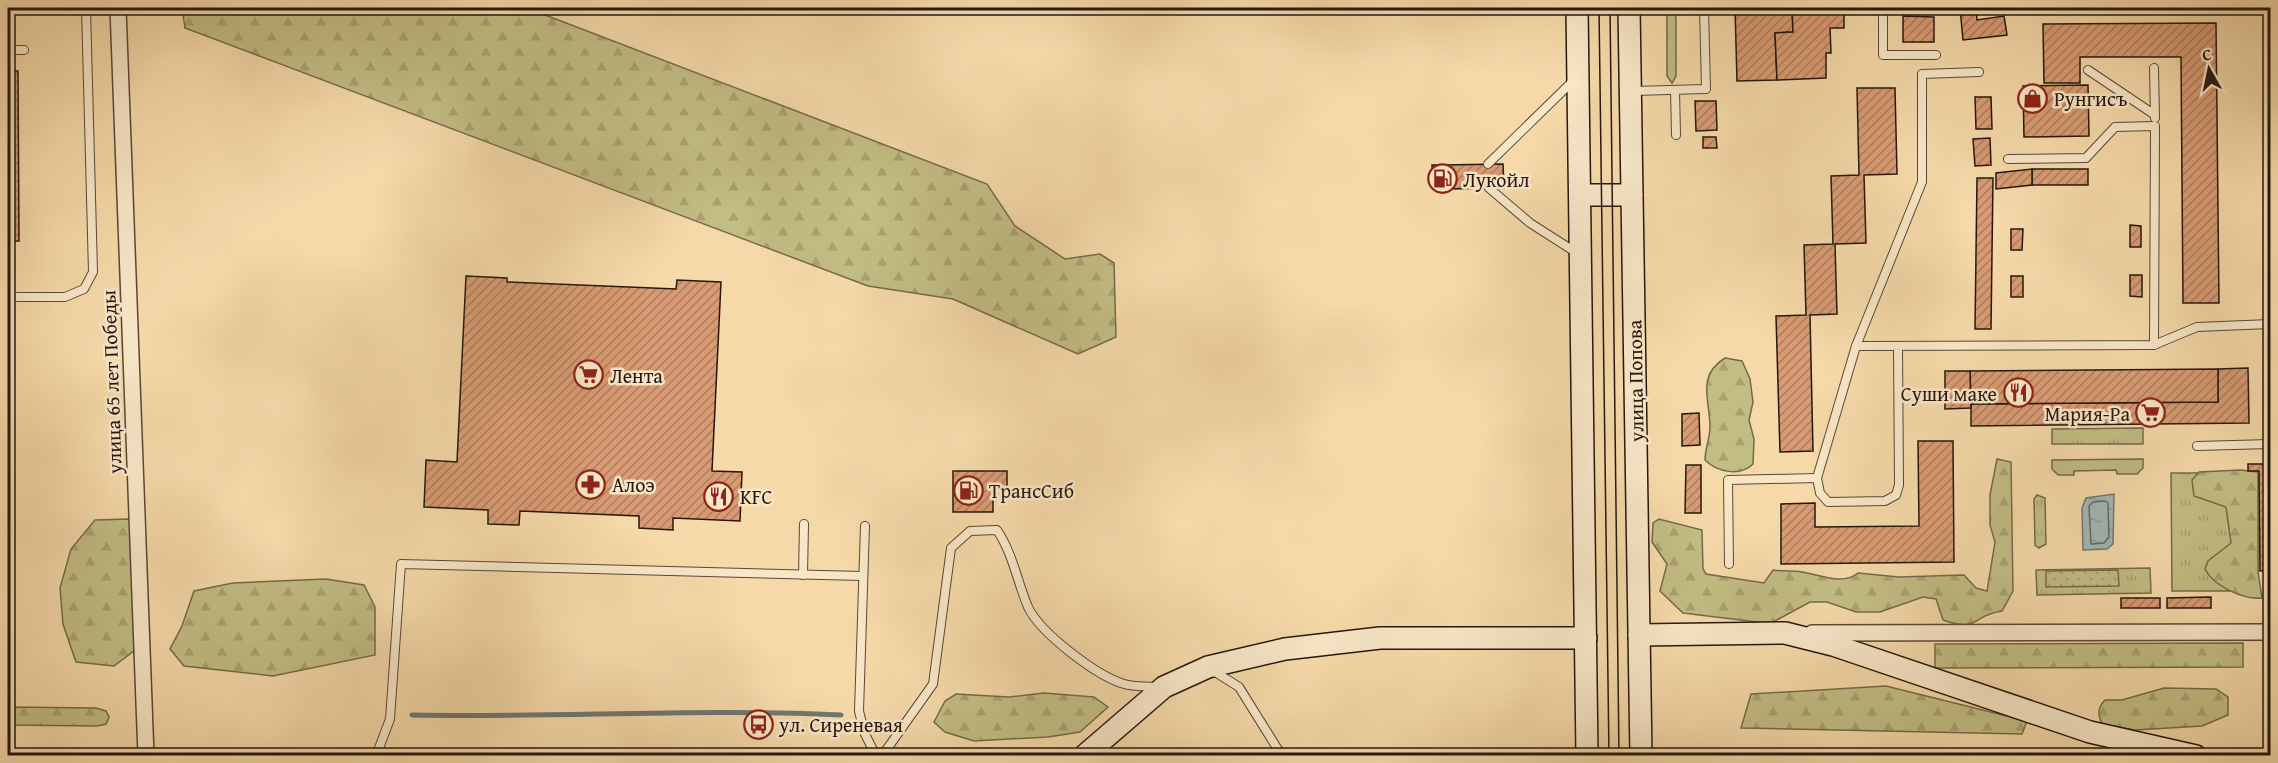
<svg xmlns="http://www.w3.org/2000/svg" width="2278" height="763" viewBox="0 0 2278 763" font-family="'Gentium Book Plus',serif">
  <defs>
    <pattern id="grass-tufts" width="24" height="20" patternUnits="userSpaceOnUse" patternTransform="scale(1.5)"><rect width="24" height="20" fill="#c2bd83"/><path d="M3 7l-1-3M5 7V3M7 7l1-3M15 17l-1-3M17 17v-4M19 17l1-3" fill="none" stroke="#a7a270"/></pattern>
    <pattern id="forest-firs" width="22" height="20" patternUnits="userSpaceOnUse" patternTransform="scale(1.5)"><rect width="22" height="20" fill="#c2bd83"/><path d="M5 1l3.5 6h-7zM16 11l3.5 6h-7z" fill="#a7a270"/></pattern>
    <pattern id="park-dots" width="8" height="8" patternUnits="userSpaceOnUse" patternTransform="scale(1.5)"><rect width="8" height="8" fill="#c2bd83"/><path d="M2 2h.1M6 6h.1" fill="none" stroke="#a7a270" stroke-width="1.8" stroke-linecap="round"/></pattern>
    <pattern id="water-ripples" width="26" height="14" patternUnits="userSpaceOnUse" patternTransform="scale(1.5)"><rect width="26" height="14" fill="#a2b7b5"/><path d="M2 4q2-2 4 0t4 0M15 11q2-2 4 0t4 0" fill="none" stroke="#8b9d9a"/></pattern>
    <pattern id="building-hatch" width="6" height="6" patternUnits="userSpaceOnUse" patternTransform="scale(1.5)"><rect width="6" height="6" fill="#d89b73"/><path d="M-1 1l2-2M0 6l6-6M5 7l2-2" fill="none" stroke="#af7d5d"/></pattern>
  </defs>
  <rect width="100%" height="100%" fill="#f5d9a9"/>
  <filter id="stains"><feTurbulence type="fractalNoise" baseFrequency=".00333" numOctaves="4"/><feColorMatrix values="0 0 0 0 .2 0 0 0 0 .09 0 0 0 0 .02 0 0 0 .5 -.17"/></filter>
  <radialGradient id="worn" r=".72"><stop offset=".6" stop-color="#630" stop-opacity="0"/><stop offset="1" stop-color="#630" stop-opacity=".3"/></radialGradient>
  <g fill="url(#grass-tufts)" stroke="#746a49" stroke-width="1.5">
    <path d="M1674 11 1676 18V76L1672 83 1667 76V17L1669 12Z"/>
    <path d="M2143 428V444H2052V429Z"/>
    <path d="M2143 459V468L2137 474H2117L2116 470 2074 471V475H2058L2052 469V460Z"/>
    <path d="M2171 473H2257L2258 591H2172Z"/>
    <path d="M2037 495 2045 498 2046 544 2039 548 2035 545 2034 499Z"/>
    <path d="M2150 568 2151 593 2037 595 2036 570Z"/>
  </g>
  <g fill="url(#forest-firs)" stroke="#746a49" stroke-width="1.5">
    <path d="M182 8H527L987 184 1015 226 1065 259 1100 254 1114 263 1116 337 1078 354 953 299 868 286 185 28Z"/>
    <path d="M1725 358 1742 361 1750 379 1753 402 1749 420 1754 439 1753 464C1740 477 1717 472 1705 460 1705 449 1710 438 1710 427 1710 400 1696 376 1725 358Z"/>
    <path d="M1997 459 2011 462 2013 591 2002 611C1971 615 1980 633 1943 620L1936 599 1923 597 1880 612H1856L1827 602H1810L1773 622H1757L1683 613 1660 591 1667 564 1652 542 1653 523 1659 519 1702 530 1703 569 1706 574 1764 583 1773 570C1784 572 1796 570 1807 573 1823 576 1843 585 1858 573L1899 577 1964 575 1976 588 1987 591 1995 542 1990 525V495Z"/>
    <path d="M2240 470 2258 472V572L2262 598C2244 600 2213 586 2205 569L2208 561 2231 543 2226 507 2194 496 2192 480 2199 472Z"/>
    <path d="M128 519 144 532 135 650 114 666 76 662 63 624 60 588 71 549 95 520Z"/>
    <path d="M326 579 364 585 375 607V655L273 676 184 666 170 649 182 626 194 591 233 583Z"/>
    <path d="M2243 643V667L1935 668V644Z"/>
    <path d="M1886 686 2027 721 2022 734 1741 728 1751 694Z"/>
    <path d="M2164 688 2216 689 2228 697V715L2202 726 2135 730 2102 724C2098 715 2097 708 2105 700H2122Z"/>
    <path d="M1044 693 1094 697 1108 707 1080 732 1048 737 974 741 945 732 934 722 945 701 956 694 1009 697Z"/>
    <path d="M8 707 96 708 106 711 109 717 106 724 97 726 8 725Z"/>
  </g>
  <path fill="url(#park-dots)" stroke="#746a49" stroke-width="1.5" d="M2118 570 2119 586 2046 587V571Z"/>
  <path fill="url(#water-ripples)" stroke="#707773" stroke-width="1.5" d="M2114 494 2113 544 2107 549 2083 550 2082 508 2086 498Z"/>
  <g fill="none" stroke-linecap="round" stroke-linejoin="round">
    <path stroke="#646762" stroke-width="1.5" d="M2105 501 2108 503 2109 537 2104 543 2091 544 2089 506 2093 502Z"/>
    <path stroke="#707773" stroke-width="5" d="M412 715C555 718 698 708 841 715"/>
  </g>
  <g fill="url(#building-hatch)" stroke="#25170f" stroke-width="1.5">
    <path d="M1735 8H1792L1793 32 1775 33 1777 80 1737 81Z"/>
    <path d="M1792 8H1844V28H1830L1831 53H1826V78L1777 80 1775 33 1793 32Z"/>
    <path d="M1960 8H1976L1977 20 2004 16 2007 35 1963 40Z"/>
    <path d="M1903 16 1934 17V42H1903Z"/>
    <path d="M2216 23 2219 303H2183L2181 57H2080V83H2044L2043 24Z"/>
    <path d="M8 71H18L19 241H8Z"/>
    <path d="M2088 85 2089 136 2024 137 2023 86Z"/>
    <path d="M1857 88H1895L1897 174 1864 175 1866 243 1835 244 1837 314 1810 315 1813 451 1780 452 1776 316 1806 315 1804 245 1833 244 1831 176 1859 175Z"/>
    <path d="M1975 97H1991L1992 129H1976Z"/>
    <path d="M1695 101H1716L1717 130 1696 131Z"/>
    <path d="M1703 137H1716L1717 148H1703Z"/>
    <path d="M1990 138 1991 165 1975 166 1973 139Z"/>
    <path d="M1503 164 1504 188 1444 189V165Z"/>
    <path d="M1432 165H1444V189H1433Z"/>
    <rect x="2032" y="169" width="56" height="16"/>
    <path d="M2032 169V185L1996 189V173Z"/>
    <path d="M1977 178H1993L1991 329H1975Z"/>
    <path d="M2130 225 2141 226V247H2130Z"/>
    <path d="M2011 229H2023L2022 250H2011Z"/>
    <path d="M2130 275H2142V297L2130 296Z"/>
    <path d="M466 276 507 278V282L676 289 677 280 721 282 712 471 742 472 740 521 673 518V530L639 528V516L520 511 519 525 488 524V510L424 507 426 460 457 462Z"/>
    <rect x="2011" y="276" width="12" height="21"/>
    <path d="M2248 368 2249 423 1971 426V404L2218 402V369Z"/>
    <path d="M2218 369V402L1971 404 1970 371Z"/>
    <path d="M1945 371H1970L1971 408 1945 409Z"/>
    <path d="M1699 413 1700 445 1682 446V414Z"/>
    <path d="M1918 441H1953L1954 562 1781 564V504L1815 503V527L1919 526Z"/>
    <path d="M2248 464H2270V570L2260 571 2259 471H2248Z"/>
    <path d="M1686 465H1701V513H1685Z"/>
    <path d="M953 471H1007V487L993 488V512H953Z"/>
    <path d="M2211 597V608H2167V598Z"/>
    <rect x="2121" y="598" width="39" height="10"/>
  </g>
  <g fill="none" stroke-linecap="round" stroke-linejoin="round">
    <defs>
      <g id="lane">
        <path d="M1883 8V55H1936"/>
        <path d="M8 50H24"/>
        <path d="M2154 68 2155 118"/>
        <path d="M2088 70 2155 115"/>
        <path d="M1675 90 1676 135"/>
        <path d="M1633 91 1706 89 1704 8"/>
        <path d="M2008 159 2086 158 2115 127 2155 126 2154 345"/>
        <path d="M1488 164 1575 79"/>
        <path d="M1489 188 1530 223 1577 253"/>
        <path d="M8 297H65L84 289 93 272 86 8"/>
        <path d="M1856 346 1922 182V74L1979 72"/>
        <path d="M1898 346 1899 485 1896 495 1885 501 1828 502 1820 493 1817 478 1856 346 2154 345 2197 327 2270 324"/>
        <path d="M2197 446 2270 444"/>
        <path d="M865 526 859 711 864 732 876 756"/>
        <path d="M1729 564 1728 480 1817 478"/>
        <path d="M803 575 804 524"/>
        <path d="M1212 670 1239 687 1282 756"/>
        <path d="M376 756 390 719 401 564 862 576"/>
        <path d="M882 756 933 684 951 548 970 531 997 530C1013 554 1017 581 1028 607 1040 633 1097 676 1124 684 1134 687 1146 686 1156 687"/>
      </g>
      <g id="street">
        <path d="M118 8 146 756"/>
        <path d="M1812 633 2270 632"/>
      </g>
      <g id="secondary">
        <path d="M1577 8 1587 756"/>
        <path d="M1629 8 1641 756"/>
        <path d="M1580 195H1632"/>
        <path d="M1639 635 1785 633 1833 645 2090 732 2196 756"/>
        <path d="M1084 756 1164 687 1208 667 1285 649 1380 638H1586"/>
      </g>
    </defs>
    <use href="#lane" stroke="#594836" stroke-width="10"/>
    <use href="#street" stroke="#594836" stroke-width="18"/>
    <use href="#secondary" stroke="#25170f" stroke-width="24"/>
    <use href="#lane" stroke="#f8e6c7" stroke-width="8"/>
    <use href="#street" stroke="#f8e6c7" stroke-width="15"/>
    <use href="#secondary" stroke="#f8e6c7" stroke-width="21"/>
    <g stroke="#25170f" stroke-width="1.5">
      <path d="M1599 8 1609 756"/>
      <path d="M1610 8 1619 756"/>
    </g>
  </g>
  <defs>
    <symbol id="shop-ring" viewBox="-11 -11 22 22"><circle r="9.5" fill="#f8e6c7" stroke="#8f2418" stroke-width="1.5"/><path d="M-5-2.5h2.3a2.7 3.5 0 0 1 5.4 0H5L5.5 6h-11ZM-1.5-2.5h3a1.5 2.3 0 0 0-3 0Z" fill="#8f2418"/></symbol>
    <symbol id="fuel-ring" viewBox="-11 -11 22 22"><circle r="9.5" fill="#f8e6c7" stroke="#8f2418" stroke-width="1.5"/><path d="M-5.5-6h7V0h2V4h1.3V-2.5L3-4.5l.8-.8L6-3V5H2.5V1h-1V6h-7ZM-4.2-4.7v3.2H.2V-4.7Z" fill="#8f2418"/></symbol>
    <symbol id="supermarket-ring" viewBox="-11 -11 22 22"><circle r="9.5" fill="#f8e6c7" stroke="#8f2418" stroke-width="1.5"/><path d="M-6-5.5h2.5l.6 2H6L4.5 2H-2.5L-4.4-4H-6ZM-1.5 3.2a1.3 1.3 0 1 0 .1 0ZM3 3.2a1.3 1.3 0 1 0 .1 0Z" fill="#8f2418"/></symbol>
    <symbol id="restaurant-ring" viewBox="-11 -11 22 22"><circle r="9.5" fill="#f8e6c7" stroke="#8f2418" stroke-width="1.5"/><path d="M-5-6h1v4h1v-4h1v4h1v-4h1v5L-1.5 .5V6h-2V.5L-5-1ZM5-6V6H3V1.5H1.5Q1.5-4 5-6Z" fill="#8f2418"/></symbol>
    <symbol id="pharmacy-ring" viewBox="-11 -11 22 22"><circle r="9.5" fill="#f8e6c7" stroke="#8f2418" stroke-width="1.5"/><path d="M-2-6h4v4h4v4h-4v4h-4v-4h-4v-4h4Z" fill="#8f2418"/></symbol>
    <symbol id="bus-ring" viewBox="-11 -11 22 22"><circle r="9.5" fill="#f8e6c7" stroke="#8f2418" stroke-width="1.5"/><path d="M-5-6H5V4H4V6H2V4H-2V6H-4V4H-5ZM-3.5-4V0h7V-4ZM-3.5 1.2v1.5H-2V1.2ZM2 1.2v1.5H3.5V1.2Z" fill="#8f2418"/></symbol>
  </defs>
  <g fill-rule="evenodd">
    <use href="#shop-ring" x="2016" y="82" width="33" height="33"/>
    <use href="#fuel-ring" x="1426" y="162" width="33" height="33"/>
    <use href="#supermarket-ring" x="572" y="358" width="33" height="33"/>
    <use href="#restaurant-ring" x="2002" y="376" width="33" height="33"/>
    <use href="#supermarket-ring" x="2134" y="396" width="33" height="33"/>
    <use href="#pharmacy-ring" x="574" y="468" width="33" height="33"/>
    <use href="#fuel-ring" x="952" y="474" width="33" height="33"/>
    <use href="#restaurant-ring" x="702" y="480" width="33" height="33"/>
    <use href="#bus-ring" x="742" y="708" width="33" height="33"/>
  </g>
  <g text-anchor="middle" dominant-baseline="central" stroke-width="5" stroke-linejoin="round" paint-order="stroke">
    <g font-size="20" fill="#25170f" stroke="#f8e6c7" text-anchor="start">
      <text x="2054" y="98">Рунгисъ</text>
      <text x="1463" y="179">Лукойл</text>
      <text x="610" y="375">Лента</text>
      <text x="1997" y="393" text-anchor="end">Суши маке</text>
      <text x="2130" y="413" text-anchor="end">Мария-Ра</text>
      <text x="612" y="484">Алоэ</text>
      <text x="989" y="490">ТрансСиб</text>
      <text x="740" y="496">KFC</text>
      <text x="779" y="724">ул. Сиреневая</text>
    </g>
    <g font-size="20" fill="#25170f" stroke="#f8e6c7">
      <text transform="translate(1635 381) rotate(-91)">улица Попова</text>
      <text transform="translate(111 382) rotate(-92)">улица 65 лет Победы</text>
    </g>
  </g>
  <rect width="2278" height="763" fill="none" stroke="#f5d9a9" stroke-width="30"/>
  <rect x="9" y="9" width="2260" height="745" fill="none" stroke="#25170f" stroke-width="3"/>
  <rect x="15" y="15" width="2248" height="733" fill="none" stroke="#25170f" stroke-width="1.5"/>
  <g transform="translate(2209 69) rotate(351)" stroke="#f8e6c7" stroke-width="4.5" paint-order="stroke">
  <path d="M0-4.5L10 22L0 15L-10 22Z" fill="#25170f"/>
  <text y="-9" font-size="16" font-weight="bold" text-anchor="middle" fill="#25170f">С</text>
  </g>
  <rect width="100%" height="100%" filter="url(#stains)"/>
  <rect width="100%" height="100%" fill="url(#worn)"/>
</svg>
